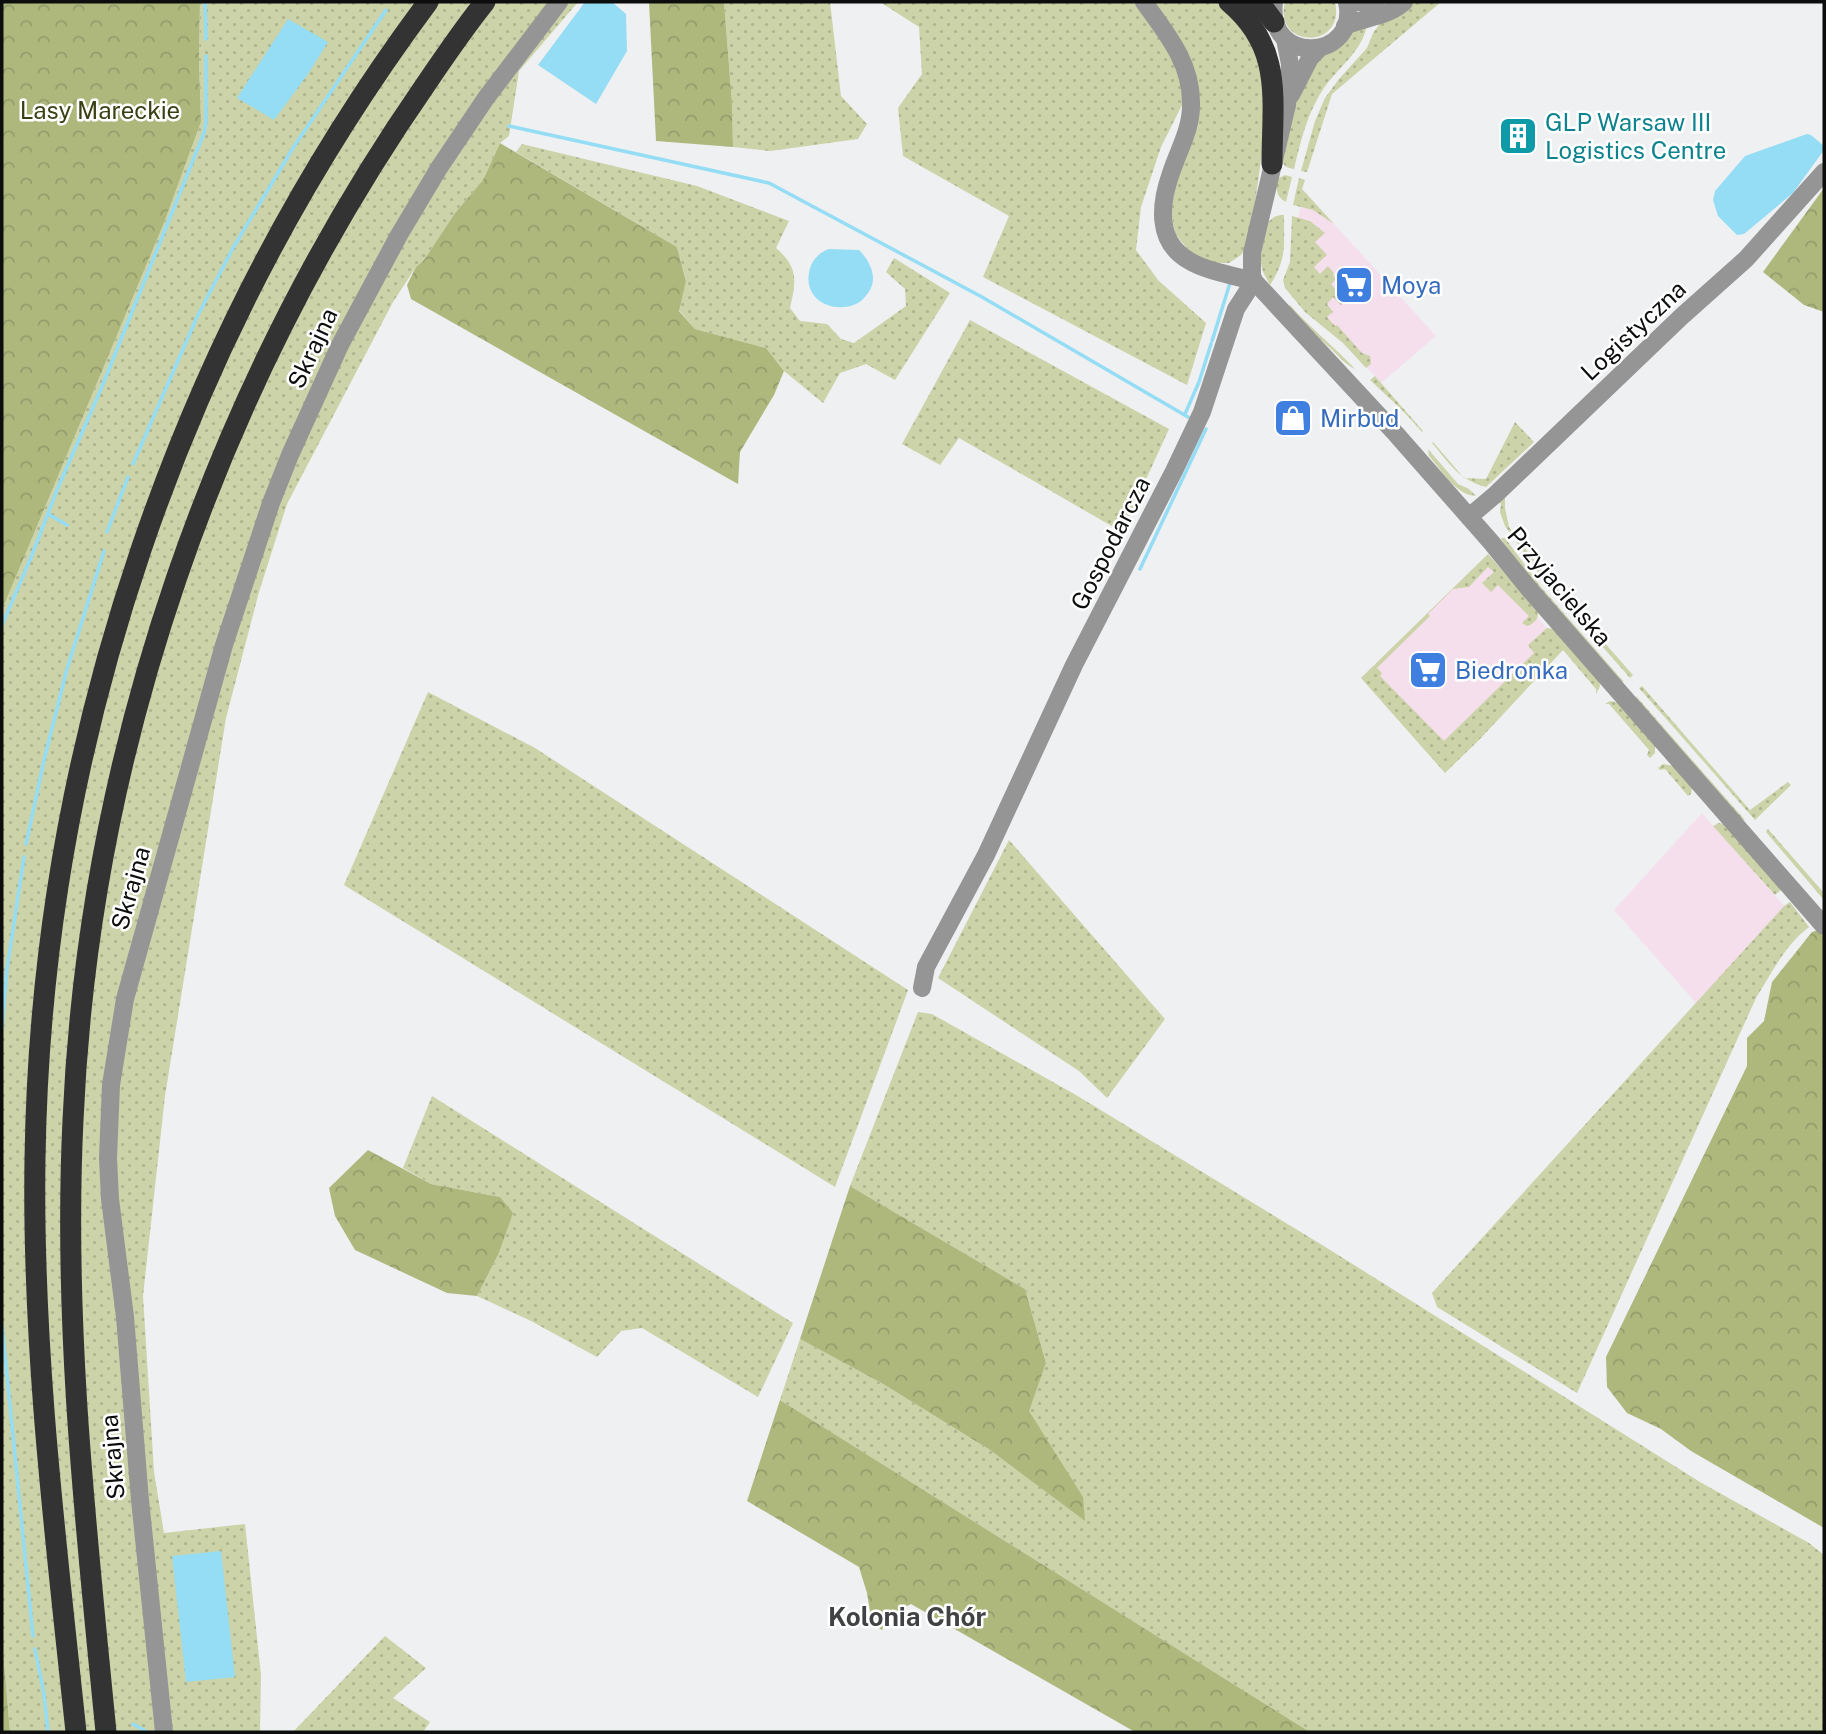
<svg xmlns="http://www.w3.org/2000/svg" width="1826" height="1734" viewBox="0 0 1826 1734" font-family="'Public Sans',sans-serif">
  <defs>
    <pattern id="grass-dots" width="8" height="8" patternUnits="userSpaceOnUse" patternTransform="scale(1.75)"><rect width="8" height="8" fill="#ccd3a8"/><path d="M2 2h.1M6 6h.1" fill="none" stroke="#aeb48f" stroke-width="1.8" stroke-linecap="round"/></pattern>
    <pattern id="forest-crowns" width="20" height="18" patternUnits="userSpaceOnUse" patternTransform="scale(1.75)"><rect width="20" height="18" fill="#aeb87d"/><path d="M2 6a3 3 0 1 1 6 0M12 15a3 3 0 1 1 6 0" fill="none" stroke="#949d6b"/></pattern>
  </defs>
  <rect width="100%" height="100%" fill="#eff0f2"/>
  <g fill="#f5dfed">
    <path d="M1304 191 1436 336 1381 383 1331 327 1296 257 1297 223Z"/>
    <path d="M1485 557 1553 635 1430 756 1361 678Z"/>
    <path d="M1702 813 1784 906 1696 1003 1614 910Z"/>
  </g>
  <g fill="url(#grass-dots)">
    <path d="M200 2H578L519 71 509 136 500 143 483 180 455 213 424 260 416 267 393 302 287 504 259 592 226 718 165 1096 143 1296 154 1472 164 1533 245 1524 261 1675 260 1732H10L2 1638V610L164 223 201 122 199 61Z"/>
    <path d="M724 2H830L841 96 867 124 858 139 770 151 733 147 732 103Z"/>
    <path d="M880 2H1232L1259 50 1266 124 1255 203 1245 249 1241 255 1229 263H1215L1198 256 1189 251 1176 235 1173 225 1171 208 1196 77 1161 147 1141 207 1136 250 1158 280 1206 323 1187 385 983 277 1009 216 903 156 898 108 922 74 919 27Z"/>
    <path d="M1285 2H1335C1346 50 1273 49 1285 2Z"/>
    <path d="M1412 2H1441L1332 94 1307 172 1301 171 1315 121 1325 98 1339 79 1367 48 1373 33 1379 25 1378 19Z"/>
    <path d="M1367 22C1365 52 1333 70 1319 96 1306 118 1300 144 1294 169 1287 168 1284 166 1282 161L1295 102 1310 66 1349 31Z"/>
    <path d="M522 144 697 186 789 221 776 248C799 268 796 281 790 308L800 321 827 324 841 339 854 343 906 306 905 289 886 272 894 258 950 293 895 380 866 364 840 373 823 403 784 371 766 348 695 329 679 310 686 280 677 247 516 152Z"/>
    <path d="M1285 175 1292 177 1286 202C1276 197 1276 189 1277 179Z"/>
    <path d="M1299 178 1305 180 1302 189 1334 224 1313 210 1293 205Z"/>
    <path d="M1280 215H1284C1284 245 1287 259 1270 285L1263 272 1260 258 1267 223 1274 217Z"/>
    <path d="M1292 216 1310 221 1325 233 1315 242 1327 255 1314 267 1320 274 1328 266 1334 273 1333 275 1336 279 1331 284 1345 301 1341 305 1333 297 1327 304 1333 312 1327 317 1335 326 1337 325 1362 353 1370 356 1371 364 1366 368 1343 343 1305 312 1285 288 1283 280 1290 262Z"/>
    <path d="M1290 305C1310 328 1335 347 1355 369 1344 364 1338 355 1329 347 1315 334 1301 322 1288 308Z"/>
    <path d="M970 320 1169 429 1122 532 959 438 940 465 902 444Z"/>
    <path d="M1375 376 1381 383 1423 431 1422 432 1403 411 1370 380Z"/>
    <path d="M1515 422 1534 442 1486 487C1459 480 1449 463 1432 443L1433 442 1464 478 1486 479Z"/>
    <path d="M1428 449 1458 484 1469 489 1476 496C1455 495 1442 470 1429 456Z"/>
    <path d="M1505 494V508L1509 527 1550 581 1633 675 1630 678 1543 579 1505 526 1500 512 1501 504 1498 501Z"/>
    <path d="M1502 538H1505L1541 587 1624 682 1619 681 1529 578 1501 539Z"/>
    <path d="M1488 554 1537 610C1540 618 1535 621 1530 625L1527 626 1522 623 1529 616 1498 585 1491 592 1482 583 1494 572 1488 567 1469 587 1453 589 1428 614 1430 616 1377 668 1382 673 1380 676 1444 741 1534 653 1528 645 1547 628 1554 629 1599 681 1600 686 1596 694V689L1563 650 1480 739 1445 773 1361 678Z"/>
    <path d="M1642 686 1750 810 1788 782 1791 785 1755 820 1639 688Z"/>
    <path d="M428 692 535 748 908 990 835 1187 344 885Z"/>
    <path d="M1636 696 1745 820 1740 819 1637 701Z"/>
    <path d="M1610 701 1619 703 1655 745V753L1650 758 1647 755 1649 750 1609 704H1605Z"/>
    <path d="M1663 764 1674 766 1692 788 1691 794 1688 796 1665 769 1660 770 1658 768Z"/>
    <path d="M1719 823 1724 824 1782 889 1775 895 1713 826Z"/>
    <path d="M1768 829 1824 893V900L1766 832Z"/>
    <path d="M1009 840 1165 1019 1107 1098 1079 1071 938 978Z"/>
    <path d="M1790 902 1809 927C1785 945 1771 974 1756 998L1577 1393 1437 1307 1432 1293 1784 906Z"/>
    <path d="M918 1012 932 1014 1076 1095 1327 1248 1700 1482 1809 1543 1824 1555V1732H1310L780 1400 800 1339 883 1384 990 1450 1084 1520 1082 1497 1028 1411 1046 1363 1025 1289 850 1186Z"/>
    <path d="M432 1096 793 1323 758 1397 642 1328 621 1331 597 1357 531 1321 477 1296 498 1255 500 1197 431 1184 403 1168Z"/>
    <path d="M385 1636 426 1668 393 1698 430 1722 423 1732H293Z"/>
  </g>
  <g fill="url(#forest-crowns)">
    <path d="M2 2H200L199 61 201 122 164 223 2 610Z"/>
    <path d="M649 2H724L732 103 733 147 656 141Z"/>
    <path d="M500 143 677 247 686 281 679 311 695 329 766 348 784 371 774 395 740 452 738 484 411 299 407 285 416 267 424 260 455 213 483 180Z"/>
    <path d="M1824 188V312L1804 305 1763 272Z"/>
    <path d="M1818 930 1824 937V1528L1691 1451 1661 1429 1627 1413 1607 1387 1606 1357 1747 1066V1038L1764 1021 1772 982 1812 932Z"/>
    <path d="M368 1150 431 1184 500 1197 513 1213 498 1255 477 1296 447 1293 355 1250 335 1216 329 1188Z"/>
    <path d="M850 1186 1025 1289 1046 1363 1029 1411 1083 1497 1085 1521 990 1450 883 1384 800 1339Z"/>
    <path d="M780 1400 1310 1732H1135L911 1604 888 1616 882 1630 872 1624 867 1593 859 1567 747 1501Z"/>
    <path d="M2 1638 10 1732H2Z"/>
  </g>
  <g fill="#94ddf5">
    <path d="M585 2H612L626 14 627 51 596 104 538 65Z"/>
    <path d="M288 19 328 42 308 74 274 120 237 98Z"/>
    <path d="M1807 134 1811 135 1824 146V150L1793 193 1744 234 1737 235 1718 216 1713 200 1715 191 1745 156Z"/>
    <path d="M829 249 859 250C870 261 879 279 868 293 865 297 861 302 856 304 833 314 804 300 809 273 811 261 818 253 829 249Z"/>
    <path d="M221 1551 235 1677 186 1682 172 1556Z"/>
  </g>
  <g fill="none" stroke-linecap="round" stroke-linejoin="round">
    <g stroke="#94ddf5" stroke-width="3.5">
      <path d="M205 2 206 39"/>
      <path d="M509 126 769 183 982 297 1188 417"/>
      <path d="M1212 341 1230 283"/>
      <path d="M1185 414 1199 382 1211 344"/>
      <path d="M133 464 197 317 233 248 293 148 386 10"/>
      <path d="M48 514 67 525"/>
      <path d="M107 532 128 477"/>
      <path d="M1140 569 1206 429"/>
      <path d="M2 625 32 555 57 490 101 389 204 133 206 123V56"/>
      <path d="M26 844 45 756 67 669 104 551"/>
      <path d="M2 1028 7 969 24 857"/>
      <path d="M2 1326 33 1636"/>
      <path d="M35 1649 44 1694 48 1732"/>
      <path d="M133 1724 147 1732"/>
    </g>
    <g stroke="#969596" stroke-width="18">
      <path d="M1144 2C1166 33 1191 62 1191 102 1192 128 1179 149 1171 173 1160 204 1156 241 1188 260 1205 271 1235 276 1254 281"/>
      <path d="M1274 2C1266 67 1360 60 1347 2"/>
      <path d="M1354 2H1376"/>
      <path d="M1345 26C1365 17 1388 17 1404 2"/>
      <path d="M1291 95 1310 58 1320 48"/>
      <path d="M1254 281 1396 434 1491 542 1530 590 1824 926"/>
      <path d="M1469 517 1496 494 1681 317 1746 259 1824 172"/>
      <path d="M922 988 926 967 986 855 1074 665 1174 471 1202 412 1236 309 1254 281 1252 275V253L1287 105 1290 64 1285 39"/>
      <path d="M164 1732 140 1500 125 1317 110 1199 108 1158 111 1085 125 999 224 645 271 503 290 455 340 345 399 235 439 168 486 98 559 2"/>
    </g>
    <g stroke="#343334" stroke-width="21">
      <path d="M1229 2C1284 48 1272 100 1272 164"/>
      <path d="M1252 2 1265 10 1274 22"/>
      <path d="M76 1732C56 1542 32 1351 35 1159 41 744 181 334 428 2"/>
      <path d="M106 1732C86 1528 63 1325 73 1120 89 751 216 387 426 84 445 56 464 28 485 2"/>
    </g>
  </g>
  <defs>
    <symbol id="building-square" viewBox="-11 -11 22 22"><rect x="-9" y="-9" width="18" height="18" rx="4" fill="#0f9aa8" stroke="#fff"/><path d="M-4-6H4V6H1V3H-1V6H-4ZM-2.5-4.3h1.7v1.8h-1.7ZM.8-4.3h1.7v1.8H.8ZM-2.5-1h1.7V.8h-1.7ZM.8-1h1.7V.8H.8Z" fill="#fff"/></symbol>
    <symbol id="supermarket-square" viewBox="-11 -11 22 22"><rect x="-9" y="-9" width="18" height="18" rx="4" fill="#3f7fe0" stroke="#fff"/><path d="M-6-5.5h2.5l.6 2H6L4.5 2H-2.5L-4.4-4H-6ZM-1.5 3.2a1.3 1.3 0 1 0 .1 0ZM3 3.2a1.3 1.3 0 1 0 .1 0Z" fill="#fff"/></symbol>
    <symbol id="shop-square" viewBox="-11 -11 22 22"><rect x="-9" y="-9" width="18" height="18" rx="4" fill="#3f7fe0" stroke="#fff"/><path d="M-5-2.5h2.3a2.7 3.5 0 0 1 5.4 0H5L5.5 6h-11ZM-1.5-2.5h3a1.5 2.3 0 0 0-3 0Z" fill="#fff"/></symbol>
  </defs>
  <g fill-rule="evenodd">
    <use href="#building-square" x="1496" y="114" width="44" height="44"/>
    <use href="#supermarket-square" x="1332" y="263" width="44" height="44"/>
    <use href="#shop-square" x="1271" y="396" width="44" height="44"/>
    <use href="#supermarket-square" x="1406" y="648" width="44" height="44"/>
  </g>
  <g text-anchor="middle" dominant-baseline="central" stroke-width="5" stroke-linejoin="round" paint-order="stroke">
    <g font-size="24" fill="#3b4014" stroke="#fff">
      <text x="100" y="110">Lasy Mareckie</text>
    </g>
    <g font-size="24" fill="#0d838f" stroke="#fff" text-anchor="start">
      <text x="1545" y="122">GLP Warsaw III<tspan x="1545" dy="28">Logistics Centre</tspan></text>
    </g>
    <g font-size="24" fill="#366cbe" stroke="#fff" text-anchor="start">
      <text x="1381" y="285">Moya</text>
      <text x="1320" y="418">Mirbud</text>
      <text x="1455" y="670">Biedronka</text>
    </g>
    <g font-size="24" fill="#0c0d0d" stroke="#fff">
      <text transform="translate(1633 330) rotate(-43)">Logistyczna</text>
      <text transform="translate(312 348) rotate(-65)">Skrajna</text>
      <text transform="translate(1110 543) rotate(-63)">Gospodarcza</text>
      <text transform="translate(1560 586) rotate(50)">Przyjacielska</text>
      <text transform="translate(130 888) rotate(-74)">Skrajna</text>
      <text transform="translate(112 1457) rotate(-95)">Skrajna</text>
    </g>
    <g font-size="26" font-weight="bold" fill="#414243" stroke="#fff">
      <text x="907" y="1616">Kolonia Chór</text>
    </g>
  </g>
  <rect width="1826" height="1734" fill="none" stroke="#0c0d0d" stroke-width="7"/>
</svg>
